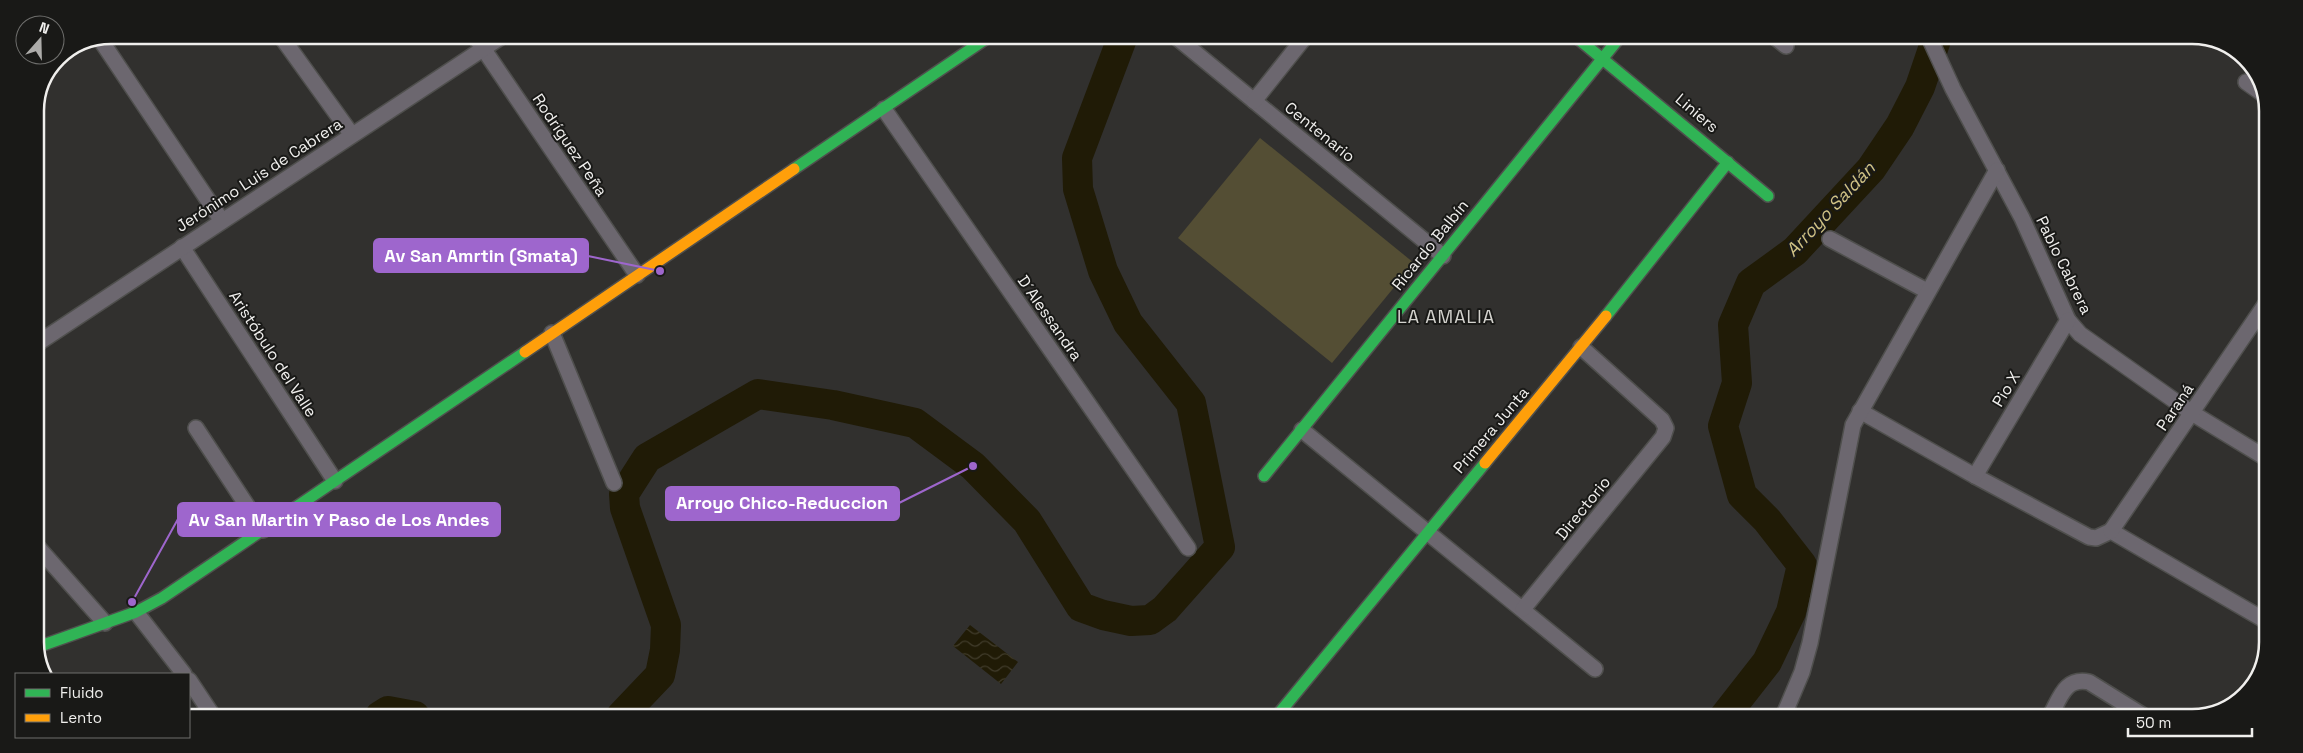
<svg xmlns="http://www.w3.org/2000/svg" width="2303" height="753" viewBox="0 0 2303 753" font-family="'Space Grotesk',sans-serif">
  <defs>
    <pattern id="water-waves" width="16" height="10" patternUnits="userSpaceOnUse" patternTransform="scale(1.25)"><rect width="16" height="10" fill="#201b06"/><path d="M0 5q4-4 8 0t8 0" fill="none" stroke="#413c2b"/></pattern>
  </defs>
  <rect width="100%" height="100%" fill="#31302e"/>
  <path fill="#544e34" d="M1260 138 1414 263 1332 363 1178 238Z"/>
  <path fill="url(#water-waves)" d="M970 625 1018 662 1001 684 953 646Z"/>
  <g fill="none" stroke-linecap="round" stroke-linejoin="round">
    <g stroke="#201b06" stroke-width="30">
      <path d="M380 716 388 711 415 716"/>
      <path d="M621 716 660 675 665 650 666 625 625 508 624 494 647 458 758 394 833 405 915 423 973 466 1027 521 1081 607 1103 615 1131 621 1150 620 1165 609 1220 547 1191 403 1128 323 1103 271 1078 189 1077 158 1123 36"/>
      <path d="M1724 717 1767 662 1791 612 1802 565 1767 520 1742 495 1723 426 1737 383 1733 325 1751 283 1795 251 1871 169 1900 126 1920 87 1937 37"/>
    </g>
    <defs>
      <g id="street">
        <path d="M280 35 352 135"/>
        <path d="M474 35 637 275"/>
        <path d="M1175 36 1443 256"/>
        <path d="M1775 37 1786 46"/>
        <path d="M1929 37 1953 89 2022 218 2068 320 2080 334 2192 413 2266 458"/>
        <path d="M100 39 222 221"/>
        <path d="M2246 82 2263 94"/>
        <path d="M1254 101 1305 37"/>
        <path d="M884 109 1188 548"/>
        <path d="M1830 239 1927 291"/>
        <path d="M182 247 335 481"/>
        <path d="M552 333 614 483"/>
        <path d="M35 345 504 35"/>
        <path d="M1860 411 1975 476 2089 537 2096 538 2111 531 2266 621"/>
        <path d="M196 428 263 530"/>
        <path d="M1302 430 1595 669"/>
        <path d="M1975 476 2068 320"/>
        <path d="M2111 531 2267 302"/>
        <path d="M35 544 105 623"/>
        <path d="M1523 609 1663 437 1666 428 1662 420 1581 347"/>
        <path d="M136 612 184 674"/>
        <path d="M189 680 213 716"/>
        <path d="M1783 717 1802 672 1810 643 1853 425 1997 170"/>
        <path d="M2049 718C2060 699 2064 677 2089 682L2147 718"/>
      </g>
      <g id="fast">
        <path d="M1576 37 1768 196"/>
        <path d="M794 169 990 36"/>
        <path d="M1606 316 1728 162"/>
        <path d="M1264 476 1620 37"/>
        <path d="M35 648 136 612 162 598 525 352"/>
        <path d="M1276 717 1485 463"/>
      </g>
      <g id="slow">
        <path d="M525 352 794 169"/>
        <path d="M1485 463 1606 316"/>
      </g>
    </defs>
    <use href="#street" stroke="#4f4f4d" stroke-width="18"/>
    <use href="#fast" stroke="#4f4f4d" stroke-width="14"/>
    <use href="#slow" stroke="#4f4f4d" stroke-width="14"/>
    <use href="#street" stroke="#6c676f" stroke-width="15"/>
    <use href="#fast" stroke="#30b455" stroke-width="11"/>
    <use href="#slow" stroke="#ff9f0a" stroke-width="11"/>
  </g>
  <g text-anchor="middle" dominant-baseline="central" stroke-width="4" stroke-linejoin="round" paint-order="stroke">
    <g font-size="16" fill="#f0efed" stroke="#191917">
      <text transform="translate(1697 113) rotate(40)">Liniers</text>
      <text transform="translate(1320 132) rotate(39)">Centenario</text>
      <text transform="translate(570 145) rotate(56)">Rodríguez Peña</text>
      <text transform="translate(259 175) rotate(-33)">Jerónimo Luis de Cabrera</text>
      <text transform="translate(1430 245) rotate(-51)">Ricardo Balbín</text>
      <text transform="translate(2064 265) rotate(64)">Pablo Cabrera</text>
      <text transform="translate(1050 318) rotate(55)">D´Alessandra</text>
      <text transform="translate(273 354) rotate(57)">Aristóbulo del Valle</text>
      <text transform="translate(2006 389) rotate(-59)">Pio X</text>
      <text transform="translate(2175 407) rotate(-56)">Paraná</text>
      <text transform="translate(1491 430) rotate(-50)">Primera Junta</text>
      <text transform="translate(1583 508) rotate(-51)">Directorio</text>
    </g>
    <g font-size="18" font-style="italic" fill="#d0c285" stroke="#191917">
      <text transform="translate(1830 209) rotate(-47)">Arroyo Saldán</text>
    </g>
    <g font-size="18" letter-spacing="1" fill="#d3d2cd" stroke="#191917">
      <text x="1446" y="316">LA AMALIA</text>
    </g>
  </g>
  <path d="M0 0H2303V753H0ZM111 44H2192A67 67 0 0 1 2259 111V642A67 67 0 0 1 2192 709H111A67 67 0 0 1 44 642V111A67 67 0 0 1 111 44Z" fill="#191917" fill-rule="evenodd"/>
  <path fill="none" stroke="#f0efed" stroke-width="2.5" d="M111 44H2192A67 67 0 0 1 2259 111V642A67 67 0 0 1 2192 709H111A67 67 0 0 1 44 642V111A67 67 0 0 1 111 44Z"/>
  <path fill="none" stroke="#9e66cd" stroke-width="2" d="M660 271L588 256M973 466L899 503M132 602L178 519"/>
  <g fill="#9e66cd" stroke="#191917" stroke-width="2">
    <circle cx="660" cy="271" r="5"/>
    <circle cx="973" cy="466" r="5"/>
    <circle cx="132" cy="602" r="5"/>
  </g>
  <g fill="#9e66cd" stroke="#9e66cd" stroke-width="2">
    <rect x="374" y="239" width="214" height="33" rx="5"/>
    <rect x="666" y="487" width="233" height="33" rx="5"/>
    <rect x="178" y="503" width="322" height="33" rx="5"/>
  </g>
  <g font-size="18" text-anchor="middle" font-weight="bold" fill="#fff">
    <text x="481" y="262">Av San Amrtin (Smata)</text>
    <text x="782" y="509">Arroyo Chico-Reduccion</text>
    <text x="339" y="526">Av San Martin Y Paso de Los Andes</text>
  </g>
  <rect x="15" y="673" width="175" height="65" fill="#191917" stroke="#6f6f6d"/>
  <rect x="25" y="689" width="25" height="8" fill="#30b455" stroke="#6f6f6d"/>
  <text x="60" y="698" font-size="15" fill="#f0efed">Fluido</text>
  <rect x="25" y="714" width="25" height="8" fill="#ff9f0a" stroke="#6f6f6d"/>
  <text x="60" y="723" font-size="15" fill="#f0efed">Lento</text>
  <g transform="translate(40 40) rotate(20)"><circle r="24" fill="#191917" stroke="#6f6f6d"/>
  <path d="M0-4L9 19L0 12L-9 19Z" fill="#adacaa"/>
  <text y="-8" font-size="14" font-weight="bold" text-anchor="middle" fill="#f0efed">N</text>
  </g>
  <path d="M2128 728v8h124v-8" fill="none" stroke="#f0efed" stroke-width="2.5"/>
  <text x="2136" y="728" font-size="15" fill="#f0efed" stroke="#191917" stroke-width="4" paint-order="stroke">50 m</text>
</svg>
